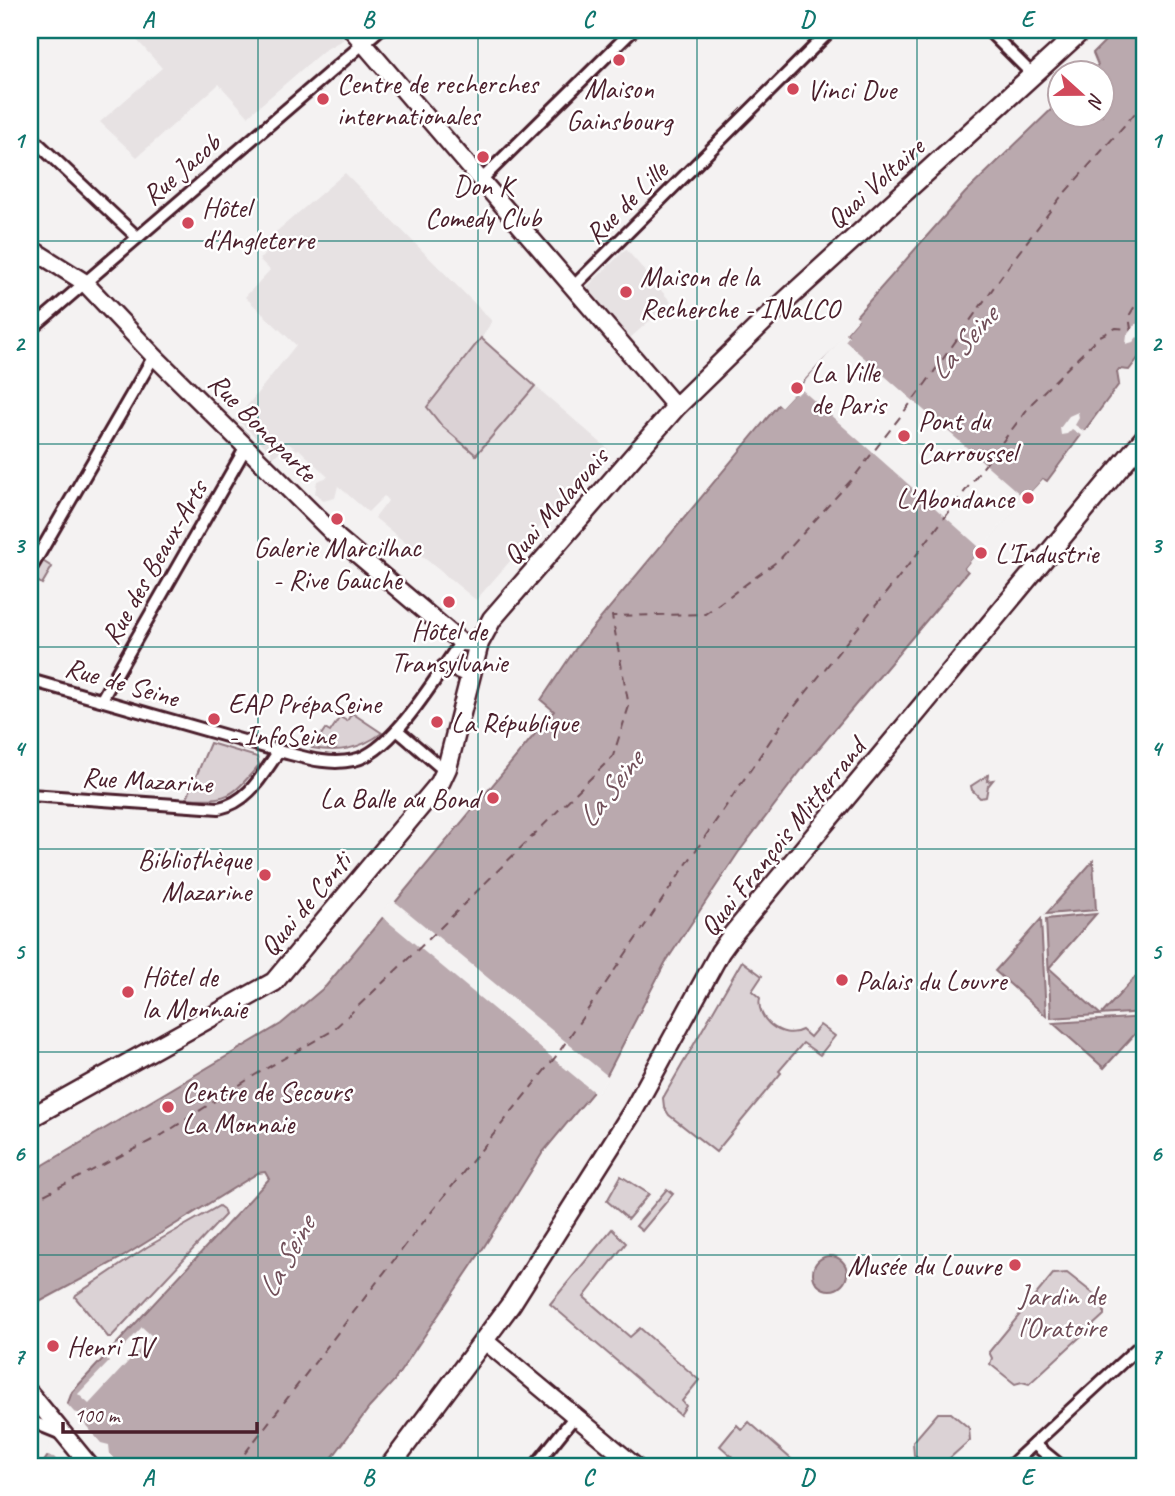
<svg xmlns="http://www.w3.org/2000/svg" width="1175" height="1496" viewBox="0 0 1175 1496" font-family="Caveat,sans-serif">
  <rect width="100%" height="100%" fill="#f4f2f2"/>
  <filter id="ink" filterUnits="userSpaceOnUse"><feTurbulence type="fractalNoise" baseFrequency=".0143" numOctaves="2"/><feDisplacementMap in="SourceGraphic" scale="14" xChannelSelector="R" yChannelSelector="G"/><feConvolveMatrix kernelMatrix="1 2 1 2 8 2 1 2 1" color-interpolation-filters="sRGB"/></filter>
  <g filter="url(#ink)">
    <g fill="#e7e2e3">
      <path d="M128 30H336L344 39 323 51 248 116 219 84 137 157 100 122 162 68Z"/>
      <path d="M345 173 492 321 481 339 608 449 476 600 375 518 388 501 384 496 368 512 338 486 335 498 323 501 315 493 317 481 328 477 299 449 297 450 288 443 271 460V452L240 422 235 421 296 345 245 297 270 270 259 259 266 254 263 250 266 247 263 243Z"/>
      <path d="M626 249 671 302 630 338 586 288Z"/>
    </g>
    <g fill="#dbd2d5" stroke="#927880" stroke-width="2">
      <path d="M481 338 535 386 476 455 442 426 427 407Z"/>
      <path d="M41 560 52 567 42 584 31 577Z"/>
      <path d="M352 713 382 733C360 749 339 753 312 748L325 729 330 732 340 717 347 721Z"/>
      <path d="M210 743 257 757 259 765C233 795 229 802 187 798Z"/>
      <path d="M988 775 987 781 993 780 988 786 986 797 980 798 972 790 971 786Z"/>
      <path d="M742 961 762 976 752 991 760 998C755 1018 782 1041 802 1030L810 1037 820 1025 835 1036 820 1055 803 1043 779 1071 781 1073 716 1152 669 1115 664 1107 663 1098Z"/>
      <path d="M621 1176 649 1194 628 1219 607 1201Z"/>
      <path d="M667 1189 673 1194 642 1231 636 1226Z"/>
      <path d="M219 1206 223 1209 225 1215 111 1337H108L75 1297 76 1295 147 1247Z"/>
      <path d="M612 1229 626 1243 584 1297 630 1337 640 1328 699 1380 682 1401 686 1406 680 1415 550 1304Z"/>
      <path d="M1067 1273 1104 1302V1315L1029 1384 1022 1382 1015 1384 990 1364 992 1358 989 1352 1053 1274Z"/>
      <path d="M938 1413H951L969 1428 970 1440 942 1465H926L914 1455 913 1442Z"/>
      <path d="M749 1422 799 1466H743L720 1446 737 1425 742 1430Z"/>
    </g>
    <g fill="#baa9ae" stroke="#8d727a" stroke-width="2">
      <path d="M1145 31V349L1129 370 1119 369 1117 372 1119 384 1047 481 1043 479 1030 494 1027 492 979 546 978 553 965 568 968 571 809 760 738 853 665 963 607 1075 543 1152 482 1250 394 1381 369 1408 326 1466H41L49 1454 72 1392 269 1179 265 1172 258 1173 121 1258 30 1307V1173L281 1024 326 986 554 711 541 700 576 648 778 405 781 406 848 335 846 333 858 319 856 316 965 193 1059 102 1060 116H1102V74L1091 73 1098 65 1093 53 1111 35 1138 37Z"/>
      <path d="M1093 861 1096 910 1046 914Z"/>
      <path d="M1096 914 1049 968 1101 1015 1145 966V1012L1051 1018 1046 919Z"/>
      <path d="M1041 919 1046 1016 995 971Z"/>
      <path d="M1145 1017V1023L1104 1068 1053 1023Z"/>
      <circle cx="830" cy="1273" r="17"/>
    </g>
    <g fill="#f4f2f2">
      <path d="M854 314 859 318 846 333 849 336 845 341 1022 496 1027 492 1030 493 1043 479 1048 484H1044L1032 496 1025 498 982 548 981 555 970 568 971 573 965 568 977 553 976 551 978 546 828 413 802 390 797 395 794 393 781 407 776 402H781L792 390 799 388 844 336 843 332 854 319Z"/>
      <path d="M1144 322 1143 330 1140 334 1145 339V343L1137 337 1133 342 1126 344 1127 335 1136 324Z"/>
      <path d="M1078 412 1079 418 1075 425 1085 432 1082 436 1072 429 1067 434 1061 435 1060 428 1069 416Z"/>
      <path d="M393 900 609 1077 596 1094 380 915Z"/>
      <path d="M142 1327 152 1336 89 1404 78 1394 109 1362 105 1357 117 1344 123 1348Z"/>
      <path d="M65 1402 74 1412 82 1414 83 1422 101 1443 109 1445 110 1454 121 1466H62L54 1457 46 1456Z"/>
    </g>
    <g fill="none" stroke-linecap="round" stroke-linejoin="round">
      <g stroke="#714f59" stroke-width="2" stroke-dasharray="9 7" stroke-linecap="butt">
        <path d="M30 1202 162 1135 255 1075 332 1031 431 937 613 756 629 706 612 616 705 614 779 560 854 477 926 383 1013 260 1060 198 1145 102"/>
        <path d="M235 1466 417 1230 557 1055 787 716 914 558 1032 403 1100 336 1116 328 1131 329 1129 316 1145 289"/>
      </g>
      <defs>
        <g id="street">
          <path d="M988 30 1033 75"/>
          <path d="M30 136 137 237"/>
          <path d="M481 180 633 30"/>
          <path d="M572 288 831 30"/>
          <path d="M30 330 379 30"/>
          <path d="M30 570 154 356"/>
          <path d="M443 666 470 678"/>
          <path d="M30 680 279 751C303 757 328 766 354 760 393 752 437 675 461 642"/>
          <path d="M102 699 246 447"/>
          <path d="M397 730 445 771"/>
          <path d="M30 795 219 808C249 802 262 775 279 751"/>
          <path d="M30 1421 62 1434"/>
          <path d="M1034 1444 1061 1466"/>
          <path d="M535 1466 575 1416"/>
          <path d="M1010 1466 1145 1341"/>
        </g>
        <g id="secondary">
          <path d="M352 30 676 407"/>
          <path d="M30 248 84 282 154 356 338 538 461 642 479 643"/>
          <path d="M485 1341 635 1466"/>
          <path d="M30 1393 90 1466"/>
        </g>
        <g id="primary">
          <path d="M30 1118 274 982 440 783 447 768 479 643 492 619 676 407 769 316 1082 30"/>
          <path d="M390 1466 511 1304 633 1111 720 952 733 934 1145 437"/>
        </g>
      </defs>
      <use href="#street" stroke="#4a1f2b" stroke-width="16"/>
      <use href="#secondary" stroke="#4a1f2b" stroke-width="21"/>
      <use href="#primary" stroke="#4a1f2b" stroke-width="23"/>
      <use href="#street" stroke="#fff" stroke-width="10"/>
      <use href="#secondary" stroke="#fff" stroke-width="16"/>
      <use href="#primary" stroke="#fff" stroke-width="18"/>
    </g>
  </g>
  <path fill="none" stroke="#0f766e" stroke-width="2" stroke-opacity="0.55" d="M258 30V1466M478 30V1466M697 30V1466M917 30V1466M30 241H1145M30 444H1145M30 647H1145M30 849H1145M30 1052H1145M30 1255H1145"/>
  <g fill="#d1495b" stroke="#fff" stroke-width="2.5">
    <circle cx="619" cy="60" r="7"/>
    <circle cx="793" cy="89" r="7"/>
    <circle cx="323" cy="99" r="7"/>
    <circle cx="483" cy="157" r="7"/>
    <circle cx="188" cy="223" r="7"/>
    <circle cx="626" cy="292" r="7"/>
    <circle cx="797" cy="388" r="7"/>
    <circle cx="904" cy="436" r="7"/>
    <circle cx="1028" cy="498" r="7"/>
    <circle cx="337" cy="519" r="7"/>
    <circle cx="981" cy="553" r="7"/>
    <circle cx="449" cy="602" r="7"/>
    <circle cx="214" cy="719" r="7"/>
    <circle cx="437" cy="722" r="7"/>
    <circle cx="493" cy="798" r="7"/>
    <circle cx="265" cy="875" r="7"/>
    <circle cx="842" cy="980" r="7"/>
    <circle cx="128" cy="992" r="7"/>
    <circle cx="168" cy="1107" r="7"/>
    <circle cx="1015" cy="1265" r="7"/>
    <circle cx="53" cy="1346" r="7"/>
  </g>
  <g text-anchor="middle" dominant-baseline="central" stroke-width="5" stroke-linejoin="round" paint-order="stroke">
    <g font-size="28" fill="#4a1f2b" stroke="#fff" text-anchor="start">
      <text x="337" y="83">Centre de recherches<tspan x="337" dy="32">internationales</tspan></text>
      <text x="619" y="88" text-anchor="middle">Maison<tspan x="619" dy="32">Gainsbourg</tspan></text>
      <text x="807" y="89">Vinci Due</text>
      <text x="483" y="185" text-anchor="middle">Don K<tspan x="483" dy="32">Comedy Club</tspan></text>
      <text x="202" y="207">Hôtel<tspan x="202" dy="32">d'Angleterre</tspan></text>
      <text x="640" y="276">Maison de la<tspan x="640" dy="32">Recherche - INaLCO</tspan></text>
      <text x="811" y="372">La Ville<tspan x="811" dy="32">de Paris</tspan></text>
      <text x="918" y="420">Pont du<tspan x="918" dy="32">Carroussel</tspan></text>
      <text x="1014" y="498" text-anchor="end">L'Abondance</text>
      <text x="337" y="547" text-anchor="middle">Galerie Marcilhac<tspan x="337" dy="32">- Rive Gauche</tspan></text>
      <text x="995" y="553">L'Industrie</text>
      <text x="449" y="630" text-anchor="middle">Hôtel de<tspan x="449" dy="32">Transylvanie</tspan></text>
      <text x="228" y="703">EAP PrépaSeine<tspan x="228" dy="32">- InfoSeine</tspan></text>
      <text x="451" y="722">La République</text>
      <text x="479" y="798" text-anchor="end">La Balle au Bond</text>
      <text x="251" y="859" text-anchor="end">Bibliothèque<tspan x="251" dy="32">Mazarine</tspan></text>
      <text x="142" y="976">Hôtel de<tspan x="142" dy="32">la Monnaie</tspan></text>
      <text x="856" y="980">Palais du Louvre</text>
      <text x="182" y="1091">Centre de Secours<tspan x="182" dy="32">La Monnaie</tspan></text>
      <text x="1001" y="1265" text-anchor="end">Musée du Louvre</text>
      <text x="67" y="1346">Henri IV</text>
    </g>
    <g font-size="28" fill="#4a1f2b" stroke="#fff">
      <text transform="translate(181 169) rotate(-41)">Rue Jacob</text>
      <text transform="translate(875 183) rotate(-42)">Quai Voltaire</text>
      <text transform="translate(626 202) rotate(-45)">Rue de Lille</text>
      <text transform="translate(263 427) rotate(45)">Rue Bonaparte</text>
      <text transform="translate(555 506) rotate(-49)">Quai Malaquais</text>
      <text transform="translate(154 562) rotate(-60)">Rue des Beaux-Arts</text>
      <text transform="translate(122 682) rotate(16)">Rue de Seine</text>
      <text transform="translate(147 780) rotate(3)">Rue Mazarine</text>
      <text transform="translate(782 837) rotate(-51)">Quai François Mitterrand</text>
      <text transform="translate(305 904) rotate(-50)">Quai de Conti</text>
    </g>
    <g font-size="28" fill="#6e4c56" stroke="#fff">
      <text x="1062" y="1295">Jardin de<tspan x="1062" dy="32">l'Oratoire</tspan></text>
    </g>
    <g font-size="30" font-style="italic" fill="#714f59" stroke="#fff">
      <text transform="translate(963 343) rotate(-48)">La Seine</text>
      <text transform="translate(610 789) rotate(-52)">La Seine</text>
      <text transform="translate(286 1257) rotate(-61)">La Seine</text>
    </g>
  </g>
  <rect width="1175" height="1496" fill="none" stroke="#fff" stroke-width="77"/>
  <g transform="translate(1081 94) rotate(111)"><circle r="33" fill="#ffffff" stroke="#b7a5aa" stroke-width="2"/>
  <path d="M0-5L12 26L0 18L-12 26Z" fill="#d1495b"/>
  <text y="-10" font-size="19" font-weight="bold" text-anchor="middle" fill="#4a1f2b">N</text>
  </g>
  <path d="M63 1422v10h194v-10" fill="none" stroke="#4a1f2b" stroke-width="3.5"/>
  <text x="74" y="1422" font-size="21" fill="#4a1f2b" stroke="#ffffff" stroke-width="5" paint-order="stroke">100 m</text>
  <rect x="38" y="38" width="1098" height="1420" fill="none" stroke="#0f766e" stroke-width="2.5"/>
  <g font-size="23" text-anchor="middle" font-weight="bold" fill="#0f766e">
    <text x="148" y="27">A</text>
    <text x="368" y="27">B</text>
    <text x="588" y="27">C</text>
    <text x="807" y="27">D</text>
    <text x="1027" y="27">E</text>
    <text x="19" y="148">1</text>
    <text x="1156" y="148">1</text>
    <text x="19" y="351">2</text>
    <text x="1156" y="351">2</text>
    <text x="19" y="553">3</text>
    <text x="1156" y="553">3</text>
    <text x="19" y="756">4</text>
    <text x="1156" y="756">4</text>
    <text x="19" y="959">5</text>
    <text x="1156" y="959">5</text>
    <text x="19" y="1161">6</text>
    <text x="1156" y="1161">6</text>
    <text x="19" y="1364">7</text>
    <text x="1156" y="1364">7</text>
    <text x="148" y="1485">A</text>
    <text x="368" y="1485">B</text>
    <text x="588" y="1485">C</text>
    <text x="807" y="1485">D</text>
    <text x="1027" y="1485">E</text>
  </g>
</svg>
